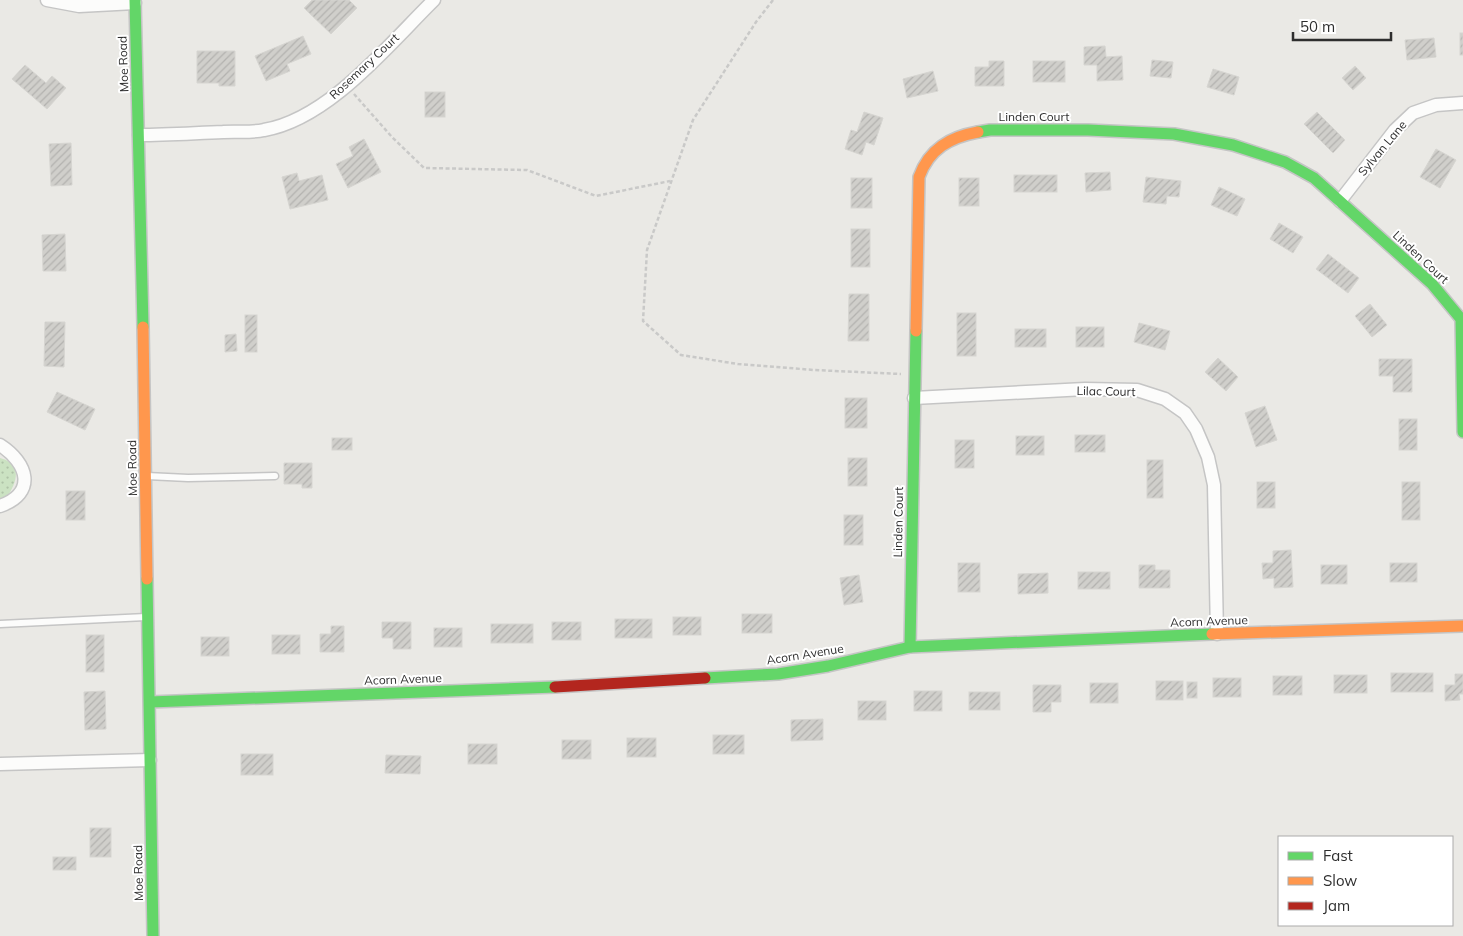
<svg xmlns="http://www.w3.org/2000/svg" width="1463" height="936" viewBox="0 0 1463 936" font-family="Mulish,sans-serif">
  <defs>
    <pattern id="grass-dots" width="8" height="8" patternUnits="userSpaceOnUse" patternTransform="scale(1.25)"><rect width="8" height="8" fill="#cbe2c2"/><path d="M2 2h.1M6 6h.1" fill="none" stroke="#afc2a7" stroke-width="1.8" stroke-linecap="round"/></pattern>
    <pattern id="building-hatch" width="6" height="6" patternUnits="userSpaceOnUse" patternTransform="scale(1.25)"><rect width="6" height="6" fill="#d0cfcb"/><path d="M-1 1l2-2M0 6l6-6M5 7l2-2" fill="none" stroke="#b3b2af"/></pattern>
  </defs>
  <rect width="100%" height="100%" fill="#eae9e5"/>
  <path fill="url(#grass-dots)" d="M0 458C23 464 17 482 7 497L0 498Z"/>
  <g fill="url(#building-hatch)" stroke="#d6d5d1">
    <path d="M312 0H349L357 8 331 34 304 8Z"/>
    <rect x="1460" y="33" width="3" height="22"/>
    <path d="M303 36 311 54 287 64 290 71 266 81 255 56Z"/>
    <path d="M1434 38 1436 57 1407 60 1405 40Z"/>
    <path d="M1105 46 1106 57 1122 56 1123 80 1097 81V65H1084V47Z"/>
    <path d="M197 51H235V86H219V83H197Z"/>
    <path d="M1152 60 1173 62 1171 78 1150 76Z"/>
    <path d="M989 61H1004V86H975V67H989Z"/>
    <rect x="1033" y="61" width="32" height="21"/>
    <path d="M25 65 46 83 52 76 66 88 47 109 12 79Z"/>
    <path d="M1355 66 1366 78 1353 90 1342 78Z"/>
    <path d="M1213 69 1239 77 1234 95 1207 87Z"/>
    <path d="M933 71 938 91 907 98 903 79Z"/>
    <rect x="425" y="92" width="20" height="25"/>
    <path d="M864 112 883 118 874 145 866 142 862 155 845 149 851 130 857 132Z"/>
    <path d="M1317 112 1345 140 1333 153 1304 124Z"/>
    <path d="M364 139 381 172 348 188 336 164 353 156 349 147Z"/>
    <path d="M71 143 72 185 51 186 49 144Z"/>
    <path d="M1436 149 1456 160 1440 188 1420 177Z"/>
    <path d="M1110 172 1111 190 1086 192 1085 173Z"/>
    <path d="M297 173 299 181 322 175 328 200 290 209 282 177Z"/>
    <rect x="1014" y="175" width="43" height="17"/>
    <path d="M1146 177 1181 181 1179 197 1167 196 1166 204 1143 202Z"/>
    <rect x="851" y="178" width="21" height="30"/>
    <rect x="959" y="178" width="20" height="28"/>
    <path d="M1219 187 1245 199 1237 216 1211 205Z"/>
    <path d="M1279 223 1303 237 1293 253 1270 239Z"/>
    <rect x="851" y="229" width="19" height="38"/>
    <path d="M65 234 66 271H43L42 235Z"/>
    <path d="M1328 254 1359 278 1348 293 1316 269Z"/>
    <path d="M849 294H869V341H848Z"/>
    <path d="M1370 304 1387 325 1372 337 1355 316Z"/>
    <rect x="957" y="313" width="19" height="43"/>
    <rect x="245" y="315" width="12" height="37"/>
    <path d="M45 322H65L64 367 44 366Z"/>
    <path d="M1139 323 1170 331 1165 350 1134 342Z"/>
    <rect x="1076" y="327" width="28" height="20"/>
    <rect x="1015" y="329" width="31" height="18"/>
    <path d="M236 334 237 351 225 352V335Z"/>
    <path d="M1218 358 1238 377 1226 391 1205 372Z"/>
    <path d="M1379 359H1412V392H1393V376H1379Z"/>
    <path d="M57 392 95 409 85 430 47 412Z"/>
    <rect x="845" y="398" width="22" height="30"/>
    <path d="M1265 406 1277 440 1256 447 1245 413Z"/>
    <rect x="1399" y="419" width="18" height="31"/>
    <rect x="1075" y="435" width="30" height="17"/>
    <rect x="1016" y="436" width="28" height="19"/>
    <rect x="332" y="438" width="20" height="12"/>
    <rect x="955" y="440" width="19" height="28"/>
    <rect x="848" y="458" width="19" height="28"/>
    <rect x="1147" y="460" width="16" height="38"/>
    <path d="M284 463H312V488H302V484H284Z"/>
    <rect x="1257" y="482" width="18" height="26"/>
    <rect x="1402" y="482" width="18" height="38"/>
    <rect x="66" y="491" width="19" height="29"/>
    <rect x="844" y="515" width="19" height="30"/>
    <path d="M1291 550 1293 587 1274 588V578L1263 579 1262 563H1273V551Z"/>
    <rect x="958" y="563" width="22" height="29"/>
    <rect x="1390" y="563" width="27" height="19"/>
    <path d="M1139 565H1155V570H1170V588H1139Z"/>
    <rect x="1321" y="565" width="26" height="19"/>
    <rect x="1078" y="572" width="32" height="17"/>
    <path d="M1048 573V593L1018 594V574Z"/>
    <path d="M859 575 863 602 844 605 840 578Z"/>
    <rect x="742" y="614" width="30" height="19"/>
    <rect x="673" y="617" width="28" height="18"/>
    <rect x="615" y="619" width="37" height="19"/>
    <path d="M382 622H411V649H393V638H382Z"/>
    <rect x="552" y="622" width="29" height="18"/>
    <rect x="491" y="624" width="42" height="19"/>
    <path d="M331 626H344V652H320V634H331Z"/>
    <rect x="434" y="628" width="28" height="19"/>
    <rect x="86" y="635" width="18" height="37"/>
    <rect x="272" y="635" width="28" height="19"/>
    <rect x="201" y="637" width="28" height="19"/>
    <rect x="1391" y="673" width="42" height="19"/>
    <path d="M1455 674H1463V694H1459L1460 700 1445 701V685H1455Z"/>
    <rect x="1334" y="675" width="33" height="18"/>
    <rect x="1273" y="676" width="29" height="19"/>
    <rect x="1213" y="678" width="28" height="19"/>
    <rect x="1156" y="681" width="27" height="19"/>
    <rect x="1187" y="682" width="10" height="16"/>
    <rect x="1090" y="683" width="28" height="20"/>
    <path d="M1033 685H1061V702H1051V712H1033Z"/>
    <path d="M105 691 106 729 85 730 84 692Z"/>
    <rect x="914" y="691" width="28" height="20"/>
    <rect x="969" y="692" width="31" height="18"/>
    <rect x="858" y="701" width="28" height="19"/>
    <path d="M823 719V740L791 741V720Z"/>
    <rect x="713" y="735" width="31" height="19"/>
    <rect x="627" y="738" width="29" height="19"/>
    <rect x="562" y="740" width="29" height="19"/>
    <rect x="468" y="744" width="29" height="20"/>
    <rect x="241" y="754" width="32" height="21"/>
    <path d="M386 755 421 756 420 774 385 773Z"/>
    <rect x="90" y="828" width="21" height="29"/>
    <rect x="53" y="857" width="23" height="13"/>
  </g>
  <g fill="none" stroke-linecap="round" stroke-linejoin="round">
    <defs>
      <g id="lane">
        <path d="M147 476 188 478 275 476"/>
        <path d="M0 624 146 617"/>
      </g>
      <g id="street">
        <path d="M47 0 79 6 135 3"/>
        <path d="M139 135C167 135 195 133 223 132 236 131 251 133 264 130 329 119 389 44 434 0"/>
        <path d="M1340 201 1395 130 1413 113 1436 105 1463 103"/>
        <path d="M914 398 1085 389 1137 390 1165 399 1185 413 1196 429 1208 457 1214 485 1217 634"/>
        <path d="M0 445C28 463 37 493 0 506"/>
        <path d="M0 764 150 760"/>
      </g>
      <g id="fast">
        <path d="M135 0 143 327"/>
        <path d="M978 132 990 130H1088L1174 134 1233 145 1285 162 1314 178 1432 284 1461 319 1463 432"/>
        <path d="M147 579 153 936"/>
        <path d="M910 647 916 331"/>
        <path d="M705 678 778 674 828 666 910 647 1212 634"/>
        <path d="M150 702 555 687"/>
      </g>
      <g id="slow">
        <path d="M143 327 147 579"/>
        <path d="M916 331 919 177C929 149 950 137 978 132"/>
        <path d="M1212 634 1463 626"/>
      </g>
      <path id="jam" d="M555 687 705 678"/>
    </defs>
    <use href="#lane" stroke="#c5c5c5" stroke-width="9"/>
    <use href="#street" stroke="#c5c5c5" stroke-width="15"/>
    <use href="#fast" stroke="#c5c5c5" stroke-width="14"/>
    <use href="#slow" stroke="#c5c5c5" stroke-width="14"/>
    <use href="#jam" stroke="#c5c5c5" stroke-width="14"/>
    <g stroke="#c9c9c8" stroke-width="2.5" stroke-dasharray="4 2.5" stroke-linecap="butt">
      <path d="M773 0 756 22 693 120 647 250 643 321 681 355 738 364 814 370 901 374"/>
      <path d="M354 94 392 137 424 168 527 170 596 196 670 181"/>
    </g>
    <use href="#lane" stroke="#fcfcfb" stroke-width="6"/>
    <use href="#street" stroke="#fcfcfb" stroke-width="12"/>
    <use href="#fast" stroke="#63d668" stroke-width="11"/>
    <use href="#slow" stroke="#ff974d" stroke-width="11"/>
    <use href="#jam" stroke="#b3261e" stroke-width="11"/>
  </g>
  <g text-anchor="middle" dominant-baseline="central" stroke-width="4" stroke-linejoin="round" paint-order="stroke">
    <g font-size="12" fill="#2e2e2e" stroke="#fff">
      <text transform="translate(123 64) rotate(-92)">Moe Road</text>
      <text transform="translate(364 66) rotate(-43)">Rosemary Court</text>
      <text x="1034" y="116">Linden Court</text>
      <text transform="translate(1382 148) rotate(-50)">Sylvan Lane</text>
      <text transform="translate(1421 257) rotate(43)">Linden Court</text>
      <text transform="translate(1106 391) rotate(1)">Lilac Court</text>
      <text transform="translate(132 468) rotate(-91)">Moe Road</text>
      <text transform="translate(898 522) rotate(-89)">Linden Court</text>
      <text transform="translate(1209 621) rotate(-2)">Acorn Avenue</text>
      <text transform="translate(805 654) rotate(-9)">Acorn Avenue</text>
      <text transform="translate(403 679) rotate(-2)">Acorn Avenue</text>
      <text transform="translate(138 873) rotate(-91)">Moe Road</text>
    </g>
  </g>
  <rect x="1278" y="836" width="175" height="90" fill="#ffffff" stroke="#ababab"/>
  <rect x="1288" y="852" width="25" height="8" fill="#63d668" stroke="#ababab"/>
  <text x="1323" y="861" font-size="15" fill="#2e2e2e">Fast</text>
  <rect x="1288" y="877" width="25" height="8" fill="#ff974d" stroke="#ababab"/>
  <text x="1323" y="886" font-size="15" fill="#2e2e2e">Slow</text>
  <rect x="1288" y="902" width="25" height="8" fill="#b3261e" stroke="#ababab"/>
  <text x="1323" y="911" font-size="15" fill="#2e2e2e">Jam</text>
  <path d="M1293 32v8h98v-8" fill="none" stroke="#2e2e2e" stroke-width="2.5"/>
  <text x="1300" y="32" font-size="15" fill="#2e2e2e" stroke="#ffffff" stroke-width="4" paint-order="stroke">50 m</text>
</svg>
